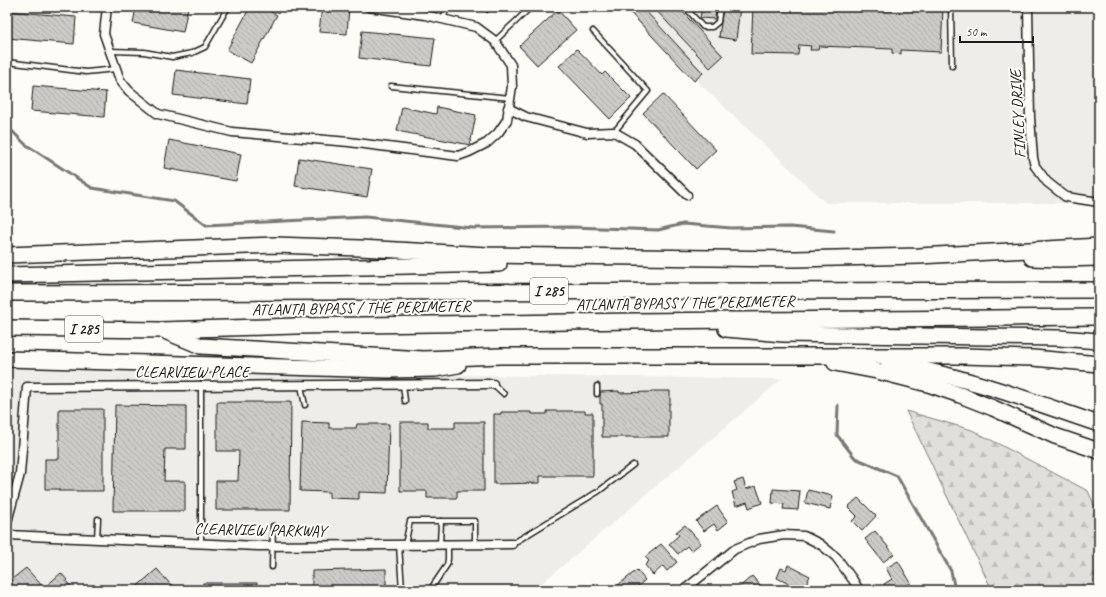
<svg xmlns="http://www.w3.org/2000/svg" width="1106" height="597" viewBox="0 0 1106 597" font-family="Caveat,sans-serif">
  <defs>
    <pattern id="forest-firs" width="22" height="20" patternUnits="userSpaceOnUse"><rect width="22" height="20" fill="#e0dfdb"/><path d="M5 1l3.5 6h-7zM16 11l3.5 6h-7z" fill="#c0bfbb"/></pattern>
    <pattern id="building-back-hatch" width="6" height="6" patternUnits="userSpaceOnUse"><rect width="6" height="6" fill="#cccbc8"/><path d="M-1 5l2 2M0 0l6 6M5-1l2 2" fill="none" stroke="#afaeab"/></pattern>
  </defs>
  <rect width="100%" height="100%" fill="#fdfcf7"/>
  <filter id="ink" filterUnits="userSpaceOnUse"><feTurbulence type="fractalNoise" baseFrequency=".025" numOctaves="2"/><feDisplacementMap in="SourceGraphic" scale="8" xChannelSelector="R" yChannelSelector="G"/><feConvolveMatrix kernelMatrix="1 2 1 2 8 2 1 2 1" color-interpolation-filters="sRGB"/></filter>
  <g filter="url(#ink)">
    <g fill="#eeede9">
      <path d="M628 7H1099V203H826L699 83Z"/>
      <path d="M7 366 396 374 782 379 534 590H7Z"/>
    </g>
    <path fill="url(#forest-firs)" stroke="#7e7e7c" d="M906 411 972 430 1088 491 1099 515V590H992Z"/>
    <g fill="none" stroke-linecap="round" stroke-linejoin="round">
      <g stroke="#797876" stroke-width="3">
        <path d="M7 126 25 144 92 188 174 201 206 225 365 217 473 228 571 227 658 230 683 224 731 228 790 227 834 231"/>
        <path d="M838 405 837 435 855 458 897 476 951 571 955 590"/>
      </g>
    </g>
    <g fill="url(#building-back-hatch)" stroke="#1c1c1c">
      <path d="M136 7H188L183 32 133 23Z"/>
      <path d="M250 7H262L277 15 251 63 227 50Z"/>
      <path d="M322 7H349L347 34 319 32Z"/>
      <path d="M481 7H494L487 13Z"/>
      <path d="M625 7H642L703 73 694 81Z"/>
      <path d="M653 7H678L723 56 710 68Z"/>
      <path d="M702 7H716L715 19 700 18Z"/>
      <path d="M723 7H740L736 40 719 37Z"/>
      <path d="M753 7H943L941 52 901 50V54L892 53V49L819 46 818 50H810L811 46 799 45 798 55 751 54Z"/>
      <path d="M558 10 576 30 537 65 519 46Z"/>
      <path d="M7 11 76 17 74 44 7 38Z"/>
      <path d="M362 31 435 38 431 66 359 58Z"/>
      <path d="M577 49 602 75 605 72 631 98 610 119 559 66Z"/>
      <path d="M176 70 250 79 247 104 173 95Z"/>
      <path d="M33 86 106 92 104 117 31 111Z"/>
      <path d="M663 94 716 150 696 169 643 113Z"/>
      <path d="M402 107 436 114 437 107 476 115 470 145 397 131Z"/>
      <path d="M169 140 241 154 236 181 164 168Z"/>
      <path d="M299 158 372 169 367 197 295 186Z"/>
      <path d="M619 391V393L651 392V391H670V404H669V437H602V404H600V392Z"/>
      <path d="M217 402H291L290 510H216V481H238L239 451H217Z"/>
      <path d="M115 405 186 406V449H165L164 481H185V511H113Z"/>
      <path d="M59 409H103V491H59V489H45V459H59Z"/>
      <path d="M547 411H585V413H593V476H540V483L494 484V414H501V412H532V414H547Z"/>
      <path d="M302 422 329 423V428H356L357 424H389L387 493 359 492V499L329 498V492L300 491Z"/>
      <path d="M400 422H428V428H455V422H484V491H457V498H427V491H400Z"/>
      <path d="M743 479 746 489 756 486 762 503 749 508 747 502 736 506 732 492 737 490 734 482Z"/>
      <path d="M773 489 800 491 798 510 783 509 784 504 772 503Z"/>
      <path d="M808 490 833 496 830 509 805 503Z"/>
      <path d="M858 498 876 516 862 531 852 521 857 516 848 507Z"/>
      <path d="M717 506 728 522 718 530 714 524 704 531 696 521Z"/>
      <path d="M685 525 701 543 691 551 687 546 678 554 669 544 679 535 676 532Z"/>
      <path d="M875 531 894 554 883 562 865 539Z"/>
      <path d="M661 544 677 562 667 571 663 566 653 575 645 565 649 561 645 557Z"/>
      <path d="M898 561 911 583 899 590H887L884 584 892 579 886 568Z"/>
      <path d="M788 565 810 576 803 590H801L777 578 781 568 786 570Z"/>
      <path d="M26 568 44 588 61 573 67 580 66 581 74 590H7V583Z"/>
      <path d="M157 569 171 585 172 584 177 590H133Z"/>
      <path d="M386 569V590H312V571Z"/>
      <path d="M637 570 645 580 636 588 638 590H621L617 586Z"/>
      <path d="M752 576 762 587 759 590H736Z"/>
      <rect x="203" y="583" width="54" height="7"/>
    </g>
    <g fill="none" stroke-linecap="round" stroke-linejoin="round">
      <defs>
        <g id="lane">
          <path d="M685 7 703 27H712L718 22 720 7"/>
          <path d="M951 7 952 66"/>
          <path d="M444 19 446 7"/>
          <path d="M593 31 648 91 614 132"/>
          <path d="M495 41 531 7"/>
          <path d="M110 51 144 52 172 57 192 53 205 47 228 7"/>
          <path d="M7 62 86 72 116 69"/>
          <path d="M391 86 510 98"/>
          <path d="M493 384 504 394"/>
          <path d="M403 385 405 401"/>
          <path d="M301 386 305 405"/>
          <path d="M597 386V394"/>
          <path d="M7 490 14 494"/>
          <path d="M97 539 98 519"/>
          <path d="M201 543V386"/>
          <path d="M440 544 441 521"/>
          <path d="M512 544 599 491 633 465"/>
          <path d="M399 545 402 590"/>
          <path d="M405 545 410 521H475V544"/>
          <path d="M272 567 273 526"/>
          <path d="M430 590 447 565 448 559V545"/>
        </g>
        <g id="street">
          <path d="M107 7 104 34 120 80 129 91 158 114 232 132 349 142 458 156 469 152 487 143 498 133 507 120 512 86 511 65 495 41 476 27 425 15 369 7"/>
          <path d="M1028 7 1030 118 1033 158 1035 166 1047 182 1066 197 1099 202"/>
          <path d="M508 108 526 117 587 133 614 132 635 144 687 195"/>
          <path d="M7 522 20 474 27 387 493 384"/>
          <path d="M7 535 258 546 512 544"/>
          <path d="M684 590 735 549 759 539 784 535 804 536 820 544 836 557 853 580 859 590"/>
        </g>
        <g id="highway">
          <path d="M7 255 275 245 360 248 488 255 795 259 919 256 1099 246"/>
          <path d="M1032 258 1060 259 1099 258"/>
          <path d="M7 275 499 264"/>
          <path d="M7 293 1099 290"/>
          <path d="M7 328 160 330 296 326 635 321 1099 317"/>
          <path d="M726 329 783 334 1059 338 1099 341"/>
          <path d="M167 332 201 346 423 359 500 356H962L1033 358 1099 364"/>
          <path d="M7 359 389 370 435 369 458 365"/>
          <path d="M835 363 877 371 928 384 960 395 993 408 1055 436 1099 451"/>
          <path d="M889 364C962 374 1030 401 1099 424"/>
        </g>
      </defs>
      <use href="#lane" stroke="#1c1c1c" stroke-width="7"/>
      <use href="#street" stroke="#1c1c1c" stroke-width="11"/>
      <use href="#highway" stroke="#1c1c1c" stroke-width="18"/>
      <use href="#lane" stroke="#fdfcf7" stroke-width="4"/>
      <use href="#street" stroke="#fdfcf7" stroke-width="8"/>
      <use href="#highway" stroke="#fdfcf7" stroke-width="15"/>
    </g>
  </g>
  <g text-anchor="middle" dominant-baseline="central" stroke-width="4" stroke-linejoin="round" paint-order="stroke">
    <g fill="#fdfcf7" stroke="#605f5e" stroke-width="1">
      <rect x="530" y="278" width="38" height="26" rx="3"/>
      <rect x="65" y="316" width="38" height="26" rx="3"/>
    </g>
    <g font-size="15" font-weight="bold" fill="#1c1c1c">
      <text x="549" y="291">I 285</text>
      <text x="84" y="329">I 285</text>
    </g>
    <g font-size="16" fill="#1c1c1c" stroke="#fdfcf7">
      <text transform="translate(1018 114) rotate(-93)">FINLEY DRIVE</text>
      <text transform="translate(685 303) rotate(-1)">ATLANTA BYPASS / THE PERIMETER</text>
      <text transform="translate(361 308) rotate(-1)">ATLANTA BYPASS / THE PERIMETER</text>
      <text x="192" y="372">CLEARVIEW PLACE</text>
      <text transform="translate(260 530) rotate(1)">CLEARVIEW PARKWAY</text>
    </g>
  </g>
  <rect width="1106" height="597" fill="none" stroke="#fdfcf7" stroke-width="24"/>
  <rect x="12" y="12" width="1082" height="573" fill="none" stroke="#1c1c1c" stroke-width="1.5" filter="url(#ink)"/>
  <path d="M960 36v6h73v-6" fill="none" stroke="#1c1c1c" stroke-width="2"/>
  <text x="966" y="36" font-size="12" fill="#1c1c1c" stroke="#fdfcf7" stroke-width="3" paint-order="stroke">50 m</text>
</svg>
